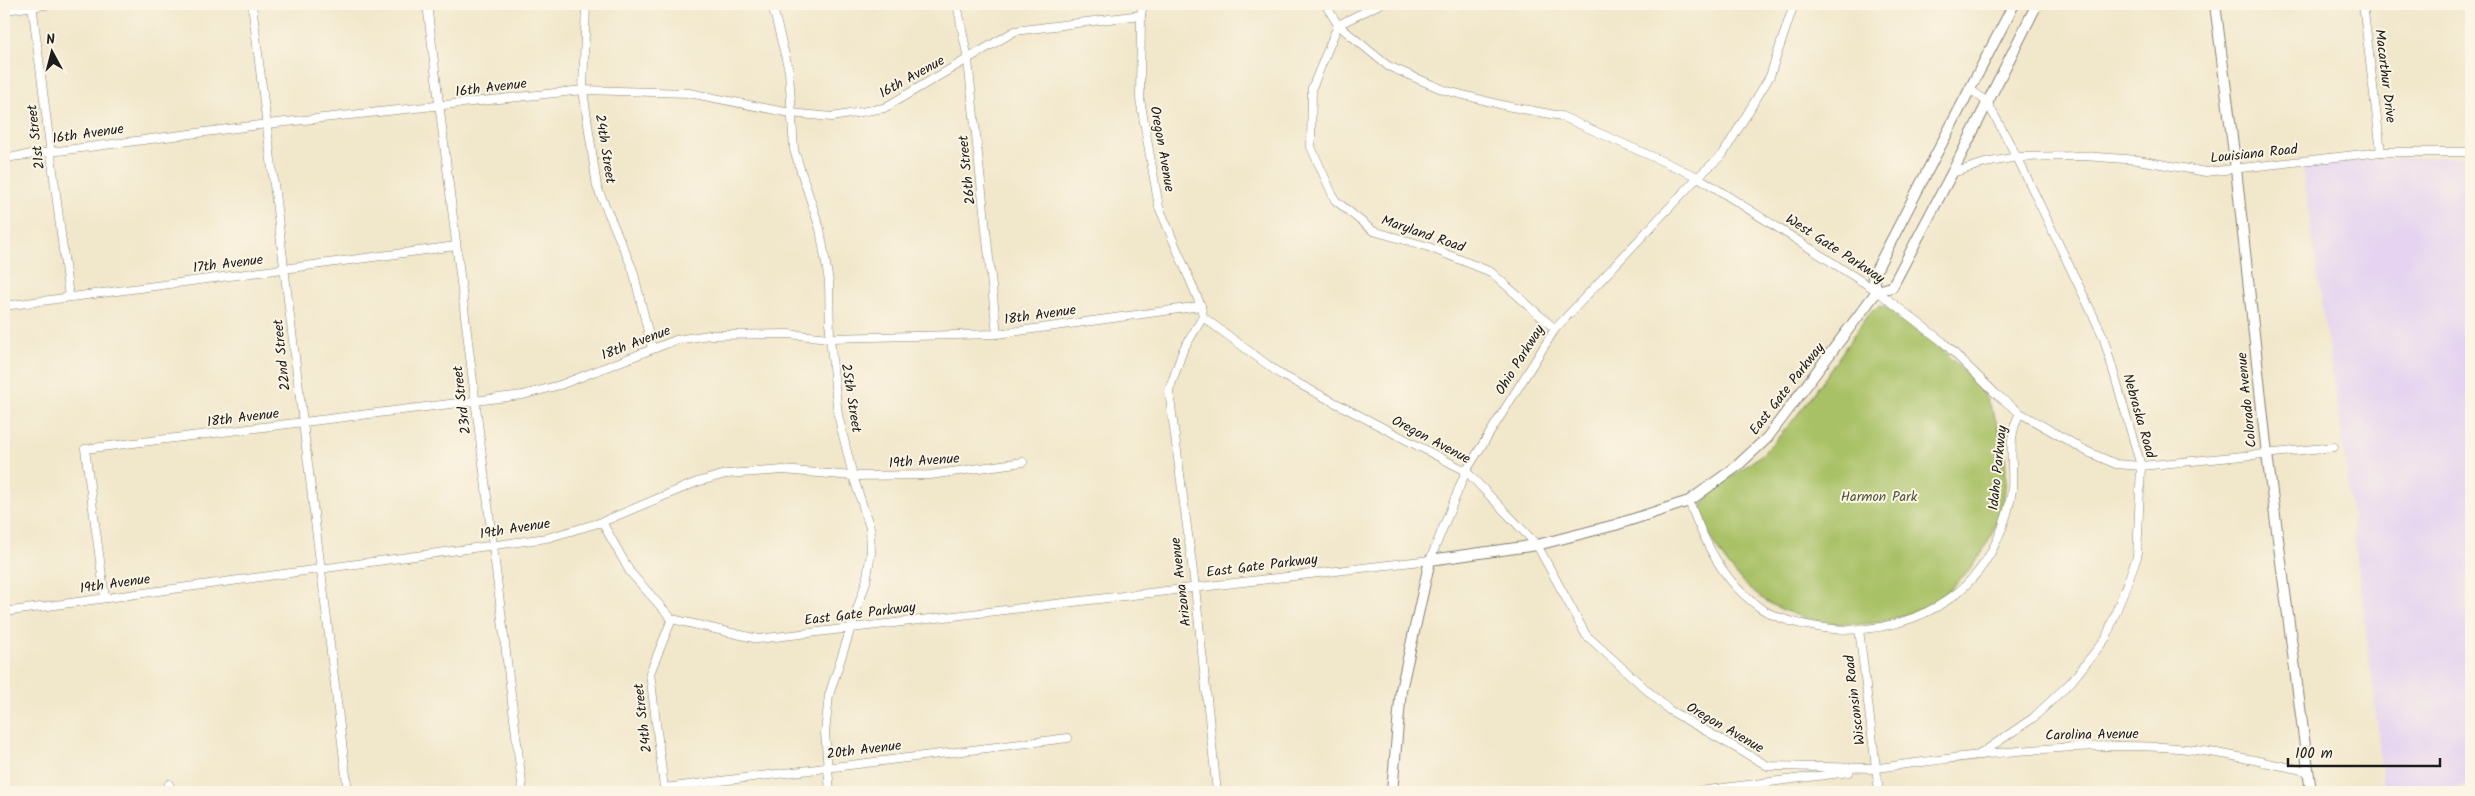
<svg xmlns="http://www.w3.org/2000/svg" width="2475" height="796" viewBox="0 0 2475 796" font-family="Kalam,sans-serif">
  <rect width="100%" height="100%" fill="#fcf5e5"/>
  <filter id="ink" filterUnits="userSpaceOnUse"><feTurbulence type="fractalNoise" baseFrequency=".02" numOctaves="2"/><feDisplacementMap in="SourceGraphic" scale="10" xChannelSelector="R" yChannelSelector="G"/><feConvolveMatrix kernelMatrix="1 2 1 2 8 2 1 2 1" color-interpolation-filters="sRGB"/></filter>
  <filter id="wash" filterUnits="userSpaceOnUse"><feTurbulence type="fractalNoise" baseFrequency=".0096" numOctaves="4" result="noise"/><feDisplacementMap in="SourceGraphic" scale="20" xChannelSelector="R" yChannelSelector="G"/><feGaussianBlur stdDeviation="1.12" result="paint"/><feColorMatrix in="noise" values="0 0 0 0 0 0 0 0 0 0 0 0 0 0 0 0 0 1.4 0 .05"/><feComposite in="paint" operator="in"/></filter>
  <g filter="url(#wash)">
    <rect width="100%" height="100%" fill="#f1e7cb"/>
    <path fill="#e5d3f1" d="M2471 157V784L2418 792H2383L2377 720 2345 461 2302 167 2368 159Z"/>
    <path fill="#a9c166" stroke="#626e41" d="M1879 306C1895 305 1953 360 1967 374 1983 389 1992 409 1999 429 2026 510 1971 599 1890 620 1865 626 1839 625 1815 620 1783 613 1755 599 1735 573 1722 558 1700 527 1702 507 1707 491 1748 466 1762 454 1804 414 1836 360 1869 313Z"/>
  </g>
  <g filter="url(#ink)">
    <g fill="none" stroke-linecap="round" stroke-linejoin="round">
      <defs>
        <g id="minor">
          <path d="M32 4 69 297"/>
          <path d="M252 4 348 792"/>
          <path d="M427 4 523 792"/>
          <path d="M586 4 583 90 597 187 633 270 652 348"/>
          <path d="M772 4 789 71 794 150 820 229 829 282 830 338 838 415 853 476 870 528 871 553 866 582 829 695 825 733 830 792"/>
          <path d="M957 4 968 60 997 334"/>
          <path d="M1143 4 1141 15 1140 99 1159 207 1201 306 1203 317 1280 374 1466 471 1537 545 1586 635 1669 710 1768 766 1875 768"/>
          <path d="M1325 4 1338 25 1388 66 1444 90 1506 106 1561 116 1698 177 1877 291 1943 342 1996 394 2020 413 2088 452 2116 464 2141 466 2334 447"/>
          <path d="M1380 4 1338 25 1312 88 1311 147 1335 200 1373 231 1426 246 1491 272 1555 329"/>
          <path d="M2363 4 2381 152"/>
          <path d="M4 10 53 4"/>
          <path d="M1970 89 1987 102 2017 157 2103 336 2141 466 2137 557 2106 638 2071 682 2033 718 1980 754"/>
          <path d="M4 158 267 124 583 90 689 93 790 113 832 117 884 108 1015 31 1141 15"/>
          <path d="M1952 173 1985 163 2017 157 2084 156 2138 160 2206 172 2381 152H2471"/>
          <path d="M4 306 456 246"/>
          <path d="M1203 317 1183 350 1169 391 1195 587 1217 792"/>
          <path d="M1689 501C1704 542 1724 584 1762 609 1777 619 1795 623 1812 626 1879 639 1954 616 1990 554 2001 534 2009 513 2012 490 2014 462 2006 438 2020 413"/>
          <path d="M602 522 630 572 672 619 758 639 1430 560 1466 471 1555 329 1698 177 1723 154 1770 76 1794 4"/>
          <path d="M105 598 85 449 523 395 560 385 676 340 709 335 788 334 830 338 997 334 1201 306"/>
          <path d="M4 612 547 538 602 522 697 482 726 474 783 470 853 476 930 475 1023 462"/>
          <path d="M672 619 650 673 664 788 1068 738"/>
          <path d="M1859 629 1879 792"/>
          <path d="M1870 769C1967 756 2063 742 2162 747 2211 749 2260 762 2308 771"/>
          <path d="M169 784 170 792"/>
          <path d="M1692 792 1849 772"/>
        </g>
        <g id="tertiary">
          <path d="M2215 4 2236 169 2267 454 2311 792"/>
          <path d="M1877 291 1873 276 2014 4"/>
          <path d="M1392 792 1401 690 1430 560 1537 545 1615 525 1689 501 1736 467 1767 438 1877 291 1892 287 1952 173 2037 4"/>
        </g>
      </defs>
      <use href="#minor" stroke="#868274" stroke-width="9"/>
      <use href="#tertiary" stroke="#868274" stroke-width="12"/>
      <use href="#minor" stroke="#fff" stroke-width="8"/>
      <use href="#tertiary" stroke="#fff" stroke-width="10"/>
    </g>
  </g>
  <g text-anchor="middle" dominant-baseline="central" stroke-width="4" stroke-linejoin="round" paint-order="stroke">
    <g font-size="14" fill="#1c1c1c" stroke="#fcf5e5">
      <text transform="translate(2385 76) rotate(83)">Macarthur Drive</text>
      <text transform="translate(912 77) rotate(-29)">16th Avenue</text>
      <text transform="translate(491 88) rotate(-7)">16th Avenue</text>
      <text transform="translate(88 134) rotate(-8)">16th Avenue</text>
      <text transform="translate(36 137) rotate(-97)">21st Street</text>
      <text transform="translate(605 149) rotate(81)">24th Street</text>
      <text transform="translate(1162 149) rotate(80)">Oregon Avenue</text>
      <text transform="translate(2254 154) rotate(-6)">Louisiana Road</text>
      <text transform="translate(967 170) rotate(-96)">26th Street</text>
      <text transform="translate(1423 234) rotate(19)">Maryland Road</text>
      <text transform="translate(1835 249) rotate(33)">West Gate Parkway</text>
      <text transform="translate(228 264) rotate(-7)">17th Avenue</text>
      <text transform="translate(1040 315) rotate(-8)">18th Avenue</text>
      <text transform="translate(636 343) rotate(-21)">18th Avenue</text>
      <text transform="translate(282 355) rotate(-96)">22nd Street</text>
      <text transform="translate(1520 360) rotate(-58)">Ohio Parkway</text>
      <text transform="translate(1787 389) rotate(-52)">East Gate Parkway</text>
      <text transform="translate(851 398) rotate(81)">25th Street</text>
      <text transform="translate(462 400) rotate(-97)">23rd Street</text>
      <text transform="translate(2247 400) rotate(-96)">Colorado Avenue</text>
      <text transform="translate(2139 416) rotate(74)">Nebraska Road</text>
      <text transform="translate(243 418) rotate(-7)">18th Avenue</text>
      <text transform="translate(1431 440) rotate(28)">Oregon Avenue</text>
      <text transform="translate(924 461) rotate(-4)">19th Avenue</text>
      <text transform="translate(1998 468) rotate(-84)">Idaho Parkway</text>
      <text transform="translate(515 529) rotate(-9)">19th Avenue</text>
      <text transform="translate(1262 566) rotate(-7)">East Gate Parkway</text>
      <text transform="translate(1181 582) rotate(-97)">Arizona Avenue</text>
      <text transform="translate(115 584) rotate(-8)">19th Avenue</text>
      <text transform="translate(860 614) rotate(-7)">East Gate Parkway</text>
      <text transform="translate(1855 700) rotate(-97)">Wisconsin Road</text>
      <text transform="translate(643 718) rotate(-97)">24th Street</text>
      <text transform="translate(1725 728) rotate(30)">Oregon Avenue</text>
      <text transform="translate(2092 735) rotate(-1)">Carolina Avenue</text>
      <text transform="translate(864 750) rotate(-7)">20th Avenue</text>
    </g>
    <g font-size="14" fill="#4d5636" stroke="#fcf5e5">
      <text x="1879" y="497">Harmon Park</text>
    </g>
  </g>
  <rect width="2475" height="796" fill="none" stroke="#fcf5e5" stroke-width="20"/>
  <g transform="translate(52 52) rotate(353)" stroke="#fcf5e5" stroke-width="4" paint-order="stroke">
  <path d="M0-4L9 19L0 12L-9 19Z" fill="#1c1c1c"/>
  <text y="-8" font-size="14" font-weight="bold" text-anchor="middle" fill="#1c1c1c">N</text>
  </g>
  <path d="M2288 758v8h152v-8" fill="none" stroke="#1c1c1c" stroke-width="2.5"/>
  <text x="2295" y="758" font-size="15" fill="#1c1c1c" stroke="#fcf5e5" stroke-width="4" paint-order="stroke">100 m</text>
</svg>
